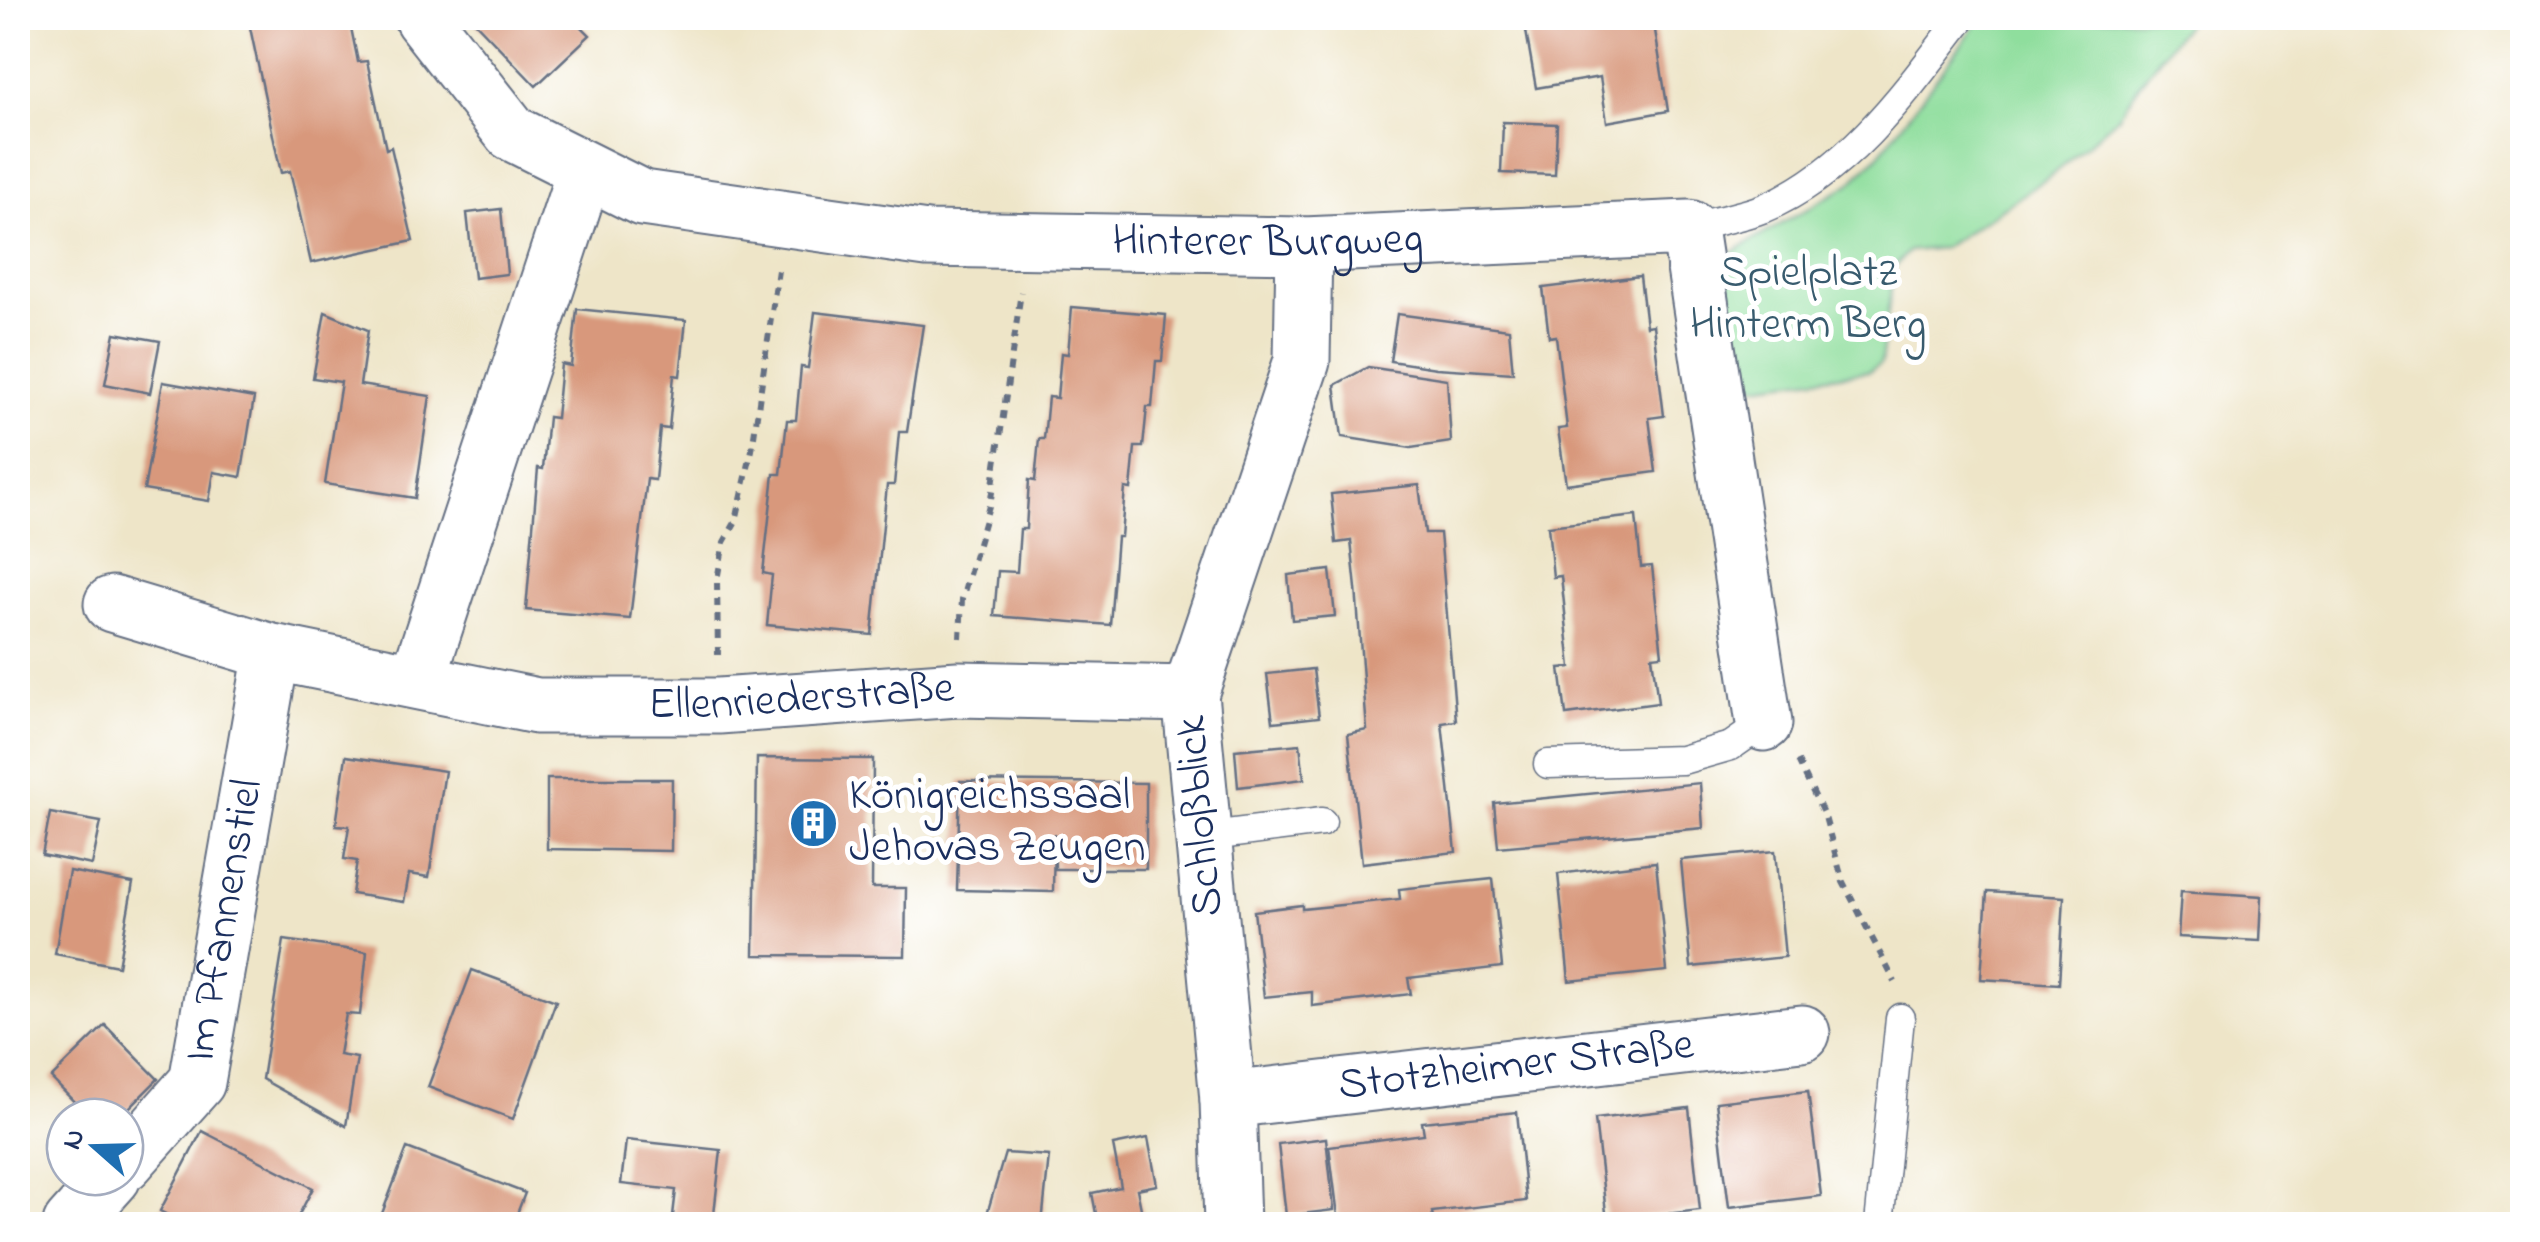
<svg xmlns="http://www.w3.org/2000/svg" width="2540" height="1242" viewBox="0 0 2540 1242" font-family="'Indie Flower',sans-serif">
  <rect width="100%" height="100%" fill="#fff"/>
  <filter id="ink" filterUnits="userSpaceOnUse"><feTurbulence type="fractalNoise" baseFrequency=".01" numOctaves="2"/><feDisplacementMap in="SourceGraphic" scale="20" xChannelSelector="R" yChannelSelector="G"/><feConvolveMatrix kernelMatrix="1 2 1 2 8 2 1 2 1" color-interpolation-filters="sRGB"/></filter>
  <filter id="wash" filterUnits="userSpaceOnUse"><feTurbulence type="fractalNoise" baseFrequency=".0048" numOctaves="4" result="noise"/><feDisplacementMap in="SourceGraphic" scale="40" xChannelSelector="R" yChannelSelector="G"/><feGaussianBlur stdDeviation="2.25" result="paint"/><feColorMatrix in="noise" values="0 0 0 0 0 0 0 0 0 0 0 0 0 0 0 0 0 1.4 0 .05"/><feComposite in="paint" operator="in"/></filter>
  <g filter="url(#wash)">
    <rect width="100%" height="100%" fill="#eee5c8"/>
    <path fill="#8fde9d" stroke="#55867e" stroke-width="2.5" d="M1981 18H2191L2146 75 2118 117 2052 175 1943 248 1909 251 1894 267 1881 363 1869 371 1731 389 1711 265 1850 184 1879 155Z"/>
    <g id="blocks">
      <g fill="#d8987c">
        <path d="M248 18H349L358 62 367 61 386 149 391 147 413 241 311 263 290 171 281 173Z"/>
        <path d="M471 18H573L590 35 536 86Z"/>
        <path d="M1603 18H1653L1668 111 1607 122 1600 77 1536 88 1526 31Z"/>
        <path d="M1503 122 1557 124 1555 175 1501 173Z"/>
        <path d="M501 209 507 274 474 278 467 213Z"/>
        <path d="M1640 276 1646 326 1653 325 1664 416 1649 418 1656 472 1566 484 1558 429 1567 428 1556 336 1549 337 1543 288Z"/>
        <path d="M1072 307 1166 315 1162 361H1156L1152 407H1147L1143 447H1135L1131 489 1125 488 1121 537H1117L1110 625 994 616 998 571 1017 572 1020 529H1026L1029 480 1035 481 1039 439H1044L1048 397 1057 398 1061 353 1068 354Z"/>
        <path d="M577 309 686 320 680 376 674 375 669 429 660 428 655 480 647 479 630 619 526 610 538 468 543 469 548 417 556 418 561 364 571 366Z"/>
        <path d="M325 312 368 330 360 385 430 396 415 498 325 484 341 382 313 378Z"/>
        <path d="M815 312 923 325 907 432H899L894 485H887L872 635 767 625 772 575 763 573 774 474H781L787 420H796L801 367 808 368Z"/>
        <path d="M1397 314 1509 329 1513 373 1436 368 1390 361Z"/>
        <path d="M115 333 160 341 150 393 105 384Z"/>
        <path d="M1368 367 1447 379 1451 442 1411 448 1342 437 1335 385Z"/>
        <path d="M163 382 254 398 241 477 214 472 209 501 144 490Z"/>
        <path d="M1419 485 1425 533H1440L1456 721 1442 723 1456 852 1362 863 1348 734 1367 730 1356 588 1351 541 1336 543 1331 494Z"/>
        <path d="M1636 516 1641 567 1652 566 1662 655 1652 656 1658 703 1566 715 1560 668 1571 667 1561 576 1553 577 1548 526Z"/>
        <path d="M1330 570 1335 616 1292 620 1288 575Z"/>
        <path d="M1313 669 1319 717 1273 722 1267 674Z"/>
        <path d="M1300 744 1304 779 1238 787 1235 750Z"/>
        <path d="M346 756 445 771 429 877 409 874 404 902 352 894 357 861 344 859 349 826 336 825Z"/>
        <path d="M757 758 873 759 872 888H906L905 956 754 955Z"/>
        <path d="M547 779H672L671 851 547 849Z"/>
        <path d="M960 781 1146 783V869H1055L1054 833 1053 892 957 890Z"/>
        <path d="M1700 783 1703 828 1498 847 1494 803Z"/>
        <path d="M50 813 101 822 92 865 42 855Z"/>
        <path d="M1775 851 1785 957 1691 967 1681 860Z"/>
        <path d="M1656 862 1667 971 1569 981 1558 874Z"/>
        <path d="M69 871 133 883 118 966 55 954Z"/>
        <path d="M1493 879 1502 967 1408 978 1411 994 1312 1006V992L1264 997 1254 911 1302 905V909L1400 899 1399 889Z"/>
        <path d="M2181 891 2262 896 2260 941 2178 937Z"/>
        <path d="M1987 892 2064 897 2059 984 1981 979Z"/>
        <path d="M284 940 367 952 360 1015 346 1014 339 1055 357 1058 346 1126 262 1079Z"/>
        <path d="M472 970 556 1001 513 1119 428 1087Z"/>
        <path d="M105 1025 158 1079 120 1117H89L51 1078Z"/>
        <path d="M1808 1091 1821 1196 1729 1207 1716 1102Z"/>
        <path d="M1689 1108 1700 1210 1607 1221 1595 1119Z"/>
        <path d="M1517 1112 1526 1201 1432 1212 1434 1223 1423 1224H1339L1329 1146 1424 1134 1422 1122Z"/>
        <path d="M202 1131 313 1188 294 1224H185L160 1211Z"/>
        <path d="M1148 1138 1157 1185 1137 1189 1144 1224H1098L1092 1193 1121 1187 1113 1145Z"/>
        <path d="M1326 1138 1334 1210 1286 1216 1278 1144Z"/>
        <path d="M626 1140 721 1150 713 1224H672L676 1190 621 1184Z"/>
        <path d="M407 1148 525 1193 513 1224H378Z"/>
        <path d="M1005 1153 1049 1156 1042 1224H984Z"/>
      </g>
    </g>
  </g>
  <g filter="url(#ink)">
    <use href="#blocks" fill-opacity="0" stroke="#656f83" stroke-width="2.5"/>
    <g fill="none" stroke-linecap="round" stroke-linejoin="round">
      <defs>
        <g id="service">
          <path d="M1689 228C1714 221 1741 217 1764 208 1850 172 1908 89 1962 18"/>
          <path d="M1548 764 1682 760 1731 746 1764 723"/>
          <path d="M1203 837 1322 822"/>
          <path d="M1879 1224 1900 1018"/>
        </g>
        <g id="minor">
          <path id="s1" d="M422 18 512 133 642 198 927 239 1304 245 1689 228 1764 723"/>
          <path id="s2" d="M112 604 272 652 537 706H719L958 689 1190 694"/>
          <path d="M417 681 585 170"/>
          <path id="s3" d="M1228 1100 1802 1033"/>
          <path id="s4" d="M125 1163 197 1082 272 652"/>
          <path d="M71 1224 113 1177"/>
          <path d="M1232 1224 1228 1100 1190 694 1302 361 1304 245"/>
        </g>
      </defs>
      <use href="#service" stroke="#656f83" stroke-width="31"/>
      <use href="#minor" stroke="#656f83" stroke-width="59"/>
      <g stroke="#656f83" stroke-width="6" stroke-dasharray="8 8" stroke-linecap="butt">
        <path d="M960 638 962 599 991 499 1021 292"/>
        <path d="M718 655 717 580 724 542 736 521 752 450 778 270"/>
        <path d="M1798 761 1825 817 1843 882 1895 982"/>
      </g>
      <use href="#service" stroke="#fff" stroke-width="28"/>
      <use href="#minor" stroke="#fff" stroke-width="55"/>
    </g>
  </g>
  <defs>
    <symbol id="building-disc" viewBox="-11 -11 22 22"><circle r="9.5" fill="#1f6fb2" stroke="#fff"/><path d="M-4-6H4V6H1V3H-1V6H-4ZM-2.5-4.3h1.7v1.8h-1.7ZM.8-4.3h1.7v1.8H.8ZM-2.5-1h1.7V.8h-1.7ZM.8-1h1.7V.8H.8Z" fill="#fff"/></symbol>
  </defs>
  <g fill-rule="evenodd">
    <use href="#building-disc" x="786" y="796" width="55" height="55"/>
  </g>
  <g text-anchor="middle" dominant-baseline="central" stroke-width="10" stroke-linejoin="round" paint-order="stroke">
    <g font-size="45" fill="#1b2f5e" stroke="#fff">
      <text stroke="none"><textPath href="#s1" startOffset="920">Hinterer Burgweg</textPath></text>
      <text stroke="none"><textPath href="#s2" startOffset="702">Ellenriederstraße</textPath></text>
      <text transform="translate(1201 816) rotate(-95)">Schloßblick</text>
      <text stroke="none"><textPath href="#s4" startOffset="272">Im Pfannenstiel</textPath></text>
      <text stroke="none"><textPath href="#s3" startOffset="290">Stotzheimer Straße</textPath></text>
    </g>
    <g font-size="45" fill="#385b6e" stroke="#fff">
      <text x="1808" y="274">Spielplatz<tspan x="1808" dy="52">Hinterm Berg</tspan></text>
    </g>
    <g font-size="45" fill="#1b2f5e" stroke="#fff" text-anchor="start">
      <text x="849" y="797">Königreichssaal<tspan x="849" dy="52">Jehovas Zeugen</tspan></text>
    </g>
  </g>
  <rect width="2540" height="1242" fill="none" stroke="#fff" stroke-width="60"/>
  <g transform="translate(95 1147) rotate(290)"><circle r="48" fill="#ffffff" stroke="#a4acbf" stroke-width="2.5"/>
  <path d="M0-8L18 38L0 25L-18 38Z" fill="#1f6fb2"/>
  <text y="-15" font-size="28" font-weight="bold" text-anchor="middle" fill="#1b2f5e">N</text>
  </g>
</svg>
